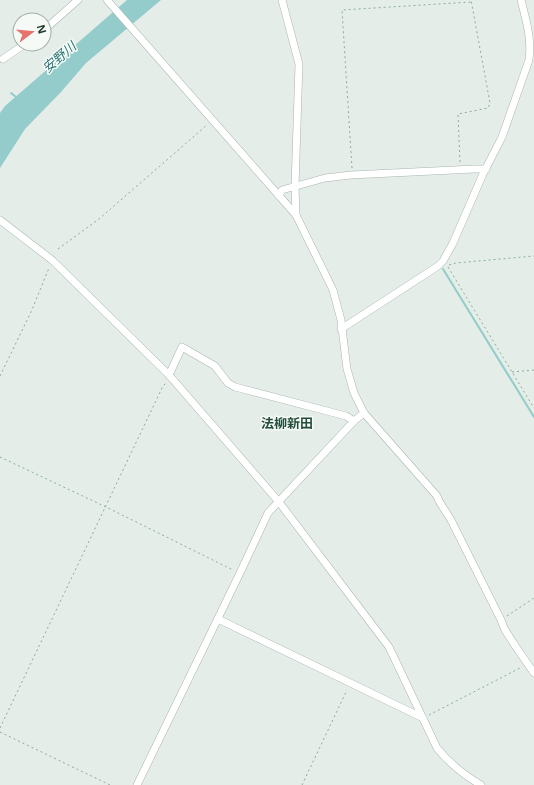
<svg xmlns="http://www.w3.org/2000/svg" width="534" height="785" viewBox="0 0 534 785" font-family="'Noto Sans','Noto Sans JP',sans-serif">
  <rect width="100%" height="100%" fill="#e5ede8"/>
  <path fill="#93ccca" d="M127 0H161L86 63 61 92 25 129 0 168V113L5 106Z"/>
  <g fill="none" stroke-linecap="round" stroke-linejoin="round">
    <g stroke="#93ccca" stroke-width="2">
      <path d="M11 93 16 97"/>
      <path d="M443 269 534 417"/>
    </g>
    <defs>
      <g id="minor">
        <path d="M107 0 296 215 333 290 341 320 347 369 354 393 364 413 437 496 439 501 451 520 501 620 505 630 516 647 534 673"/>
        <path d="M282 0 299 64 295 186 296 215"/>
        <path d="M44 30 78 0"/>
        <path d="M3 59 25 44"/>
        <path d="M279 196 282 190 325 178 351 175 474 169H486"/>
        <path d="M0 220 52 260 169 375 279 502 389 647 437 748C449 763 464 775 481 785"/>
        <path d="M341 329 438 266 443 261 453 243 483 174 502 137 529 60C532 39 526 20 521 0"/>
        <path d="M169 375 182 347 215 366 228 383 235 387 346 416 354 421"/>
        <path d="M218 619 423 718"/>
        <path d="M137 785 240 573 268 513 354 421 364 413"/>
      </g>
    </defs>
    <use href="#minor" stroke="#a8b5ae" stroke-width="8"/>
    <g stroke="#89ad9b" stroke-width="1" stroke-dasharray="2 3" stroke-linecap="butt">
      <path d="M460 162 458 114 488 108 490 103 471 0"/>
      <path d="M352 168 342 10 471 2"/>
      <path d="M58 249 99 219 207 125"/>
      <path d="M449 265 456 263 534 256"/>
      <path d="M448 267 534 408"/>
      <path d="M512 372 534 370"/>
      <path d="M0 376 31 312 49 268"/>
      <path d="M0 457 106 507 233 570"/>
      <path d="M507 616 534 598"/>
      <path d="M429 715 522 667"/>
      <path d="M0 728 163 386 166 383"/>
      <path d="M0 732 110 785"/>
      <path d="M302 785 347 690"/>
    </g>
    <use href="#minor" stroke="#fff" stroke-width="7"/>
  </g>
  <g text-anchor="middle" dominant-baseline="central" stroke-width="3" stroke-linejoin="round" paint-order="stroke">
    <g font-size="13" font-style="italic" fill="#257472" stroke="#f6faf7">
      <text transform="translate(59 57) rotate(-41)">安野川</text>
    </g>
    <g font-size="13" font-weight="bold" fill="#234e3b" stroke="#f6faf7">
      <text x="287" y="423">法柳新田</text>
    </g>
  </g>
  <g transform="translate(32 32) rotate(74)"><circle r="19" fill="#f6faf7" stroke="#a3aea8"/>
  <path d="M0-3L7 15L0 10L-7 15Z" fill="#e5726b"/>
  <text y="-6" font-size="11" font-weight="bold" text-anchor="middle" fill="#263d32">N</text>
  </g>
</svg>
